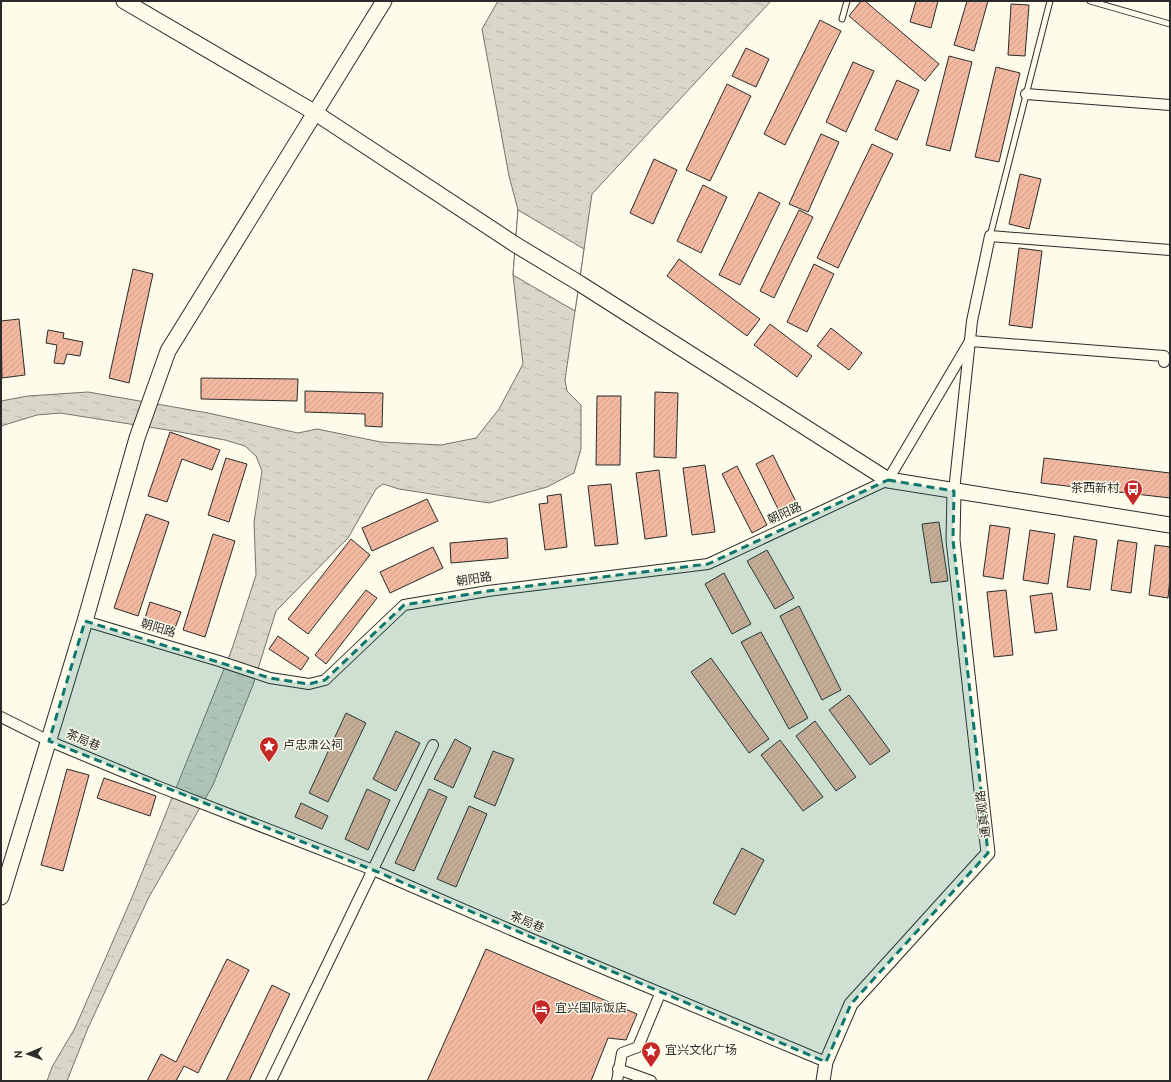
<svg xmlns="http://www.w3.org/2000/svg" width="1171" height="1082" viewBox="0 0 1171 1082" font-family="Overpass,'Noto Sans SC',sans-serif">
  <defs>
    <pattern id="water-ripples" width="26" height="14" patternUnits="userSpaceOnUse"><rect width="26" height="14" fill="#d8d7c9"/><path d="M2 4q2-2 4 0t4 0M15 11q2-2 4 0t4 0" fill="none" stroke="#bab9ad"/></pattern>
    <pattern id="building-hatch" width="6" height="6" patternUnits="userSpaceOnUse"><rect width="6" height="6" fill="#f2b8a0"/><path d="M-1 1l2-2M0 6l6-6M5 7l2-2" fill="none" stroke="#d09e8a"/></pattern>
  </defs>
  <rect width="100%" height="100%" fill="#fdfbea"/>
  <path fill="url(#water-ripples)" stroke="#74746e" d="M498 1H771L592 194 565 380 567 391 581 405V449L574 473 547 487 489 503 399 489 383 484 376 489 348 538 276 611 253 685 213 785 149 897 88 1028 67 1081H47L52 1067 75 1028 133 895 232 649 256 575 254 522 262 471 256 456 245 446 225 440 174 431 60 413 37 415 1 426V401L28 396 88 392 208 413 298 433 317 429 381 442 441 445 476 438 499 409 523 364 513 275 518 210 509 176 482 29Z"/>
  <path fill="#fdfbea" stroke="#74746e" d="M518 210 584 249 575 311 513 275Z"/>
  <g fill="url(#building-hatch)" stroke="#2b2b2b">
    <path d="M861 1H865L939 64 925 81 849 16Z"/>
    <path d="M916 1H938L931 28 910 22Z"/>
    <path d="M967 1H988L974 51 954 45Z"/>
    <path d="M1011 4 1029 5 1025 56 1008 55Z"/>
    <path d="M820 20 841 31 785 145 764 134Z"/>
    <path d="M746 48 769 59 756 87 732 76Z"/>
    <path d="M949 56 972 62 950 151 926 145Z"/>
    <path d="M853 62 874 71 846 132 826 122Z"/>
    <path d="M996 67 1020 73 999 162 975 157Z"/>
    <path d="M897 80 919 90 897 140 875 130Z"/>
    <path d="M727 84 751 96 710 181 686 170Z"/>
    <path d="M821 134 839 142 808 212 789 204Z"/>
    <path d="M872 144 893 154 838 268 817 258Z"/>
    <path d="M654 159 677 170 653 224 630 213Z"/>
    <path d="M1020 174 1041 179 1029 229 1009 224Z"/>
    <path d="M703 185 727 197 701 253 677 241Z"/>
    <path d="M759 192 780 203 740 285 719 275Z"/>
    <path d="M799 210 813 217 774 298 760 291Z"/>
    <path d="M1019 248 1042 251 1032 328 1009 325Z"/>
    <path d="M679 259 760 319 747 336 667 276Z"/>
    <path d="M814 264 834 274 807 332 787 322Z"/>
    <path d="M133 269 153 274 129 383 109 378Z"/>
    <path d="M19 319 25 375 2 378 1 321Z"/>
    <path d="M770 324 812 356 797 377 754 345Z"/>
    <path d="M831 328 862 353 849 370 817 346Z"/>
    <path d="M48 330 64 333 63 338 83 342 80 356 67 354 64 364 54 363 57 345 46 343Z"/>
    <path d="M201 378 298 379 297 401 201 399Z"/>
    <path d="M305 391 383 393 382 427 365 426V414L305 412Z"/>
    <path d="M655 392 678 393 676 458 654 457Z"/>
    <path d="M597 396H621L620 465H596Z"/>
    <path d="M170 432 220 450 212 470 182 459 167 502 148 496Z"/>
    <path d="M773 455 799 508 782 517 756 464Z"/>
    <path d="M226 458 247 464 229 522 208 515Z"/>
    <path d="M1044 458 1170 473V498L1041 483Z"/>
    <path d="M705 465 715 532 692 535 683 468Z"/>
    <path d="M737 466 767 525 752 533 722 474Z"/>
    <path d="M659 470 667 536 645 539 636 473Z"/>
    <path d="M611 484 618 544 595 546 588 486Z"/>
    <path d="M561 494 567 547 545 550 539 504 548 503 547 496Z"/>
    <path d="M427 499 438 521 372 551 362 528Z"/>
    <path d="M146 514 169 522 138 616 114 608Z"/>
    <path d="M939 522 948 581 931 583 922 524Z"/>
    <path d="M990 525 1010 528 1003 579 983 576Z"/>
    <path d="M1030 530 1055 534 1048 584 1023 580Z"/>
    <path d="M213 534 235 541 205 637 183 630Z"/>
    <path d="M1074 536 1097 540 1090 590 1067 587Z"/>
    <path d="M507 538 508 558 451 563 450 543Z"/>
    <path d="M351 539 370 555 308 634 288 619Z"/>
    <path d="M1118 540 1137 543 1131 593 1111 590Z"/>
    <path d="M1155 545 1170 547V578L1168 598 1149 595Z"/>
    <path d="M433 547 443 568 390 593 380 572Z"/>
    <path d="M767 550 794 598 775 609 747 561Z"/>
    <path d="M724 573 751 624 732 634 705 584Z"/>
    <path d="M366 590 377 598 326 664 315 655Z"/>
    <path d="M1006 590 1013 655 994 657 987 592Z"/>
    <path d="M1052 593 1057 630 1035 633 1030 596Z"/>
    <path d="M150 602 181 612 175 628 145 618Z"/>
    <path d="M799 606 841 690 822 700 780 616Z"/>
    <path d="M761 632 808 718 789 729 741 642Z"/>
    <path d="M278 636 309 658 301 670 269 649Z"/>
    <path d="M711 658 769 739 749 753 691 672Z"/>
    <path d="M849 695 890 751 870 765 829 710Z"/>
    <path d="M346 713 366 723 328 802 309 793Z"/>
    <path d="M815 721 856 777 836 791 796 736Z"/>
    <path d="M396 731 420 743 396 791 373 779Z"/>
    <path d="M455 739 471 748 453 788 434 779Z"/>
    <path d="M780 740 823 797 803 811 761 755Z"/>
    <path d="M493 751 514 759 495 806 474 797Z"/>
    <path d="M67 769 89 775 63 871 41 865Z"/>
    <path d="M104 778 156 796 150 816 97 798Z"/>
    <path d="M367 789 390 800 368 850 345 839Z"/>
    <path d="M429 789 447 797 414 871 395 863Z"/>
    <path d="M301 803 328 816 322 829 295 817Z"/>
    <path d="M469 806 487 814 456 887 437 879Z"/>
    <path d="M742 848 764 860 735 915 713 903Z"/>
    <path d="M486 949 637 1014 626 1040 608 1038 591 1081H427Z"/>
    <path d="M227 959 249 970 198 1073 184 1066 176 1081H147L161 1054 176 1062Z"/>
    <path d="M272 985 290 994 249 1081H226Z"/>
  </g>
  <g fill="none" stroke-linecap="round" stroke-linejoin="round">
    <defs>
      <g id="service">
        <path d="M1090 1 1170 24"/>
        <path d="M842 19 847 1"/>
        <path d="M990 236 1050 1"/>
      </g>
      <g id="minor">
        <path d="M1026 94 1170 105"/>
        <path d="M954 491 972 321 990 236 1170 250"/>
        <path d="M85 621 219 661 270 678 309 684 325 680 404 605 488 591 708 564 888 480 970 341 1164 356V362"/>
        <path d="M1 717 49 741 157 786 373 870 525 936 826 1062"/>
        <path d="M618 1069 651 1081"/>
        <path d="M271 1081 433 745"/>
        <path d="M617 1081 622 1053 638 1047 660 994"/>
      </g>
      <path id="tertiary" d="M823 1081 826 1062 851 1004 988 853 953 540 954 491"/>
      <g id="secondary">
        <path d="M124 1 314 112 516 245 579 283 888 480 1170 525"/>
        <path d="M1 897 85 621 137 438 168 351 384 1"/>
      </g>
    </defs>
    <use href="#service" stroke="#2b2b2b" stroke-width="7"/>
    <use href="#minor" stroke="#2b2b2b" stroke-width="12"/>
    <use href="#tertiary" stroke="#2b2b2b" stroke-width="15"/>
    <use href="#secondary" stroke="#2b2b2b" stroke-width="17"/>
    <use href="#service" stroke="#fdfbea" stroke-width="5"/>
    <use href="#minor" stroke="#fdfbea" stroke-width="10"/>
    <use href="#tertiary" stroke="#fdfbea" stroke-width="13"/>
    <use href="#secondary" stroke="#fdfbea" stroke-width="15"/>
  </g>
  <path fill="#0f766e" fill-opacity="0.2" stroke="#0f766e" stroke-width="3" stroke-dasharray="8 5" stroke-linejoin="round" d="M888 480 954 491 953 540 988 853 851 1004 826 1062 373 870 49 741 85 621 270 678 309 684 325 680 404 605 488 591 708 564Z"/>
  <defs>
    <symbol id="bus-pin" viewBox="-11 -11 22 30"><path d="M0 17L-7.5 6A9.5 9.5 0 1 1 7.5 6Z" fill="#c62828" stroke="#fdfbea"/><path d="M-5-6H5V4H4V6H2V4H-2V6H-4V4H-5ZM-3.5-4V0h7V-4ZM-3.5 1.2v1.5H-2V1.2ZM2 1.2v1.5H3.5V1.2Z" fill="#fff"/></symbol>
    <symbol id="sight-pin" viewBox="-11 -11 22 30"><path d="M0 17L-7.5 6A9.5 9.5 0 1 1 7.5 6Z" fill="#c62828" stroke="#fdfbea"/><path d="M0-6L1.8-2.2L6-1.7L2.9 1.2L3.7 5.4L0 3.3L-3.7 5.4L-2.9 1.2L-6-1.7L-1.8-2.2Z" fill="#fff"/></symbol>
    <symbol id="hotel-pin" viewBox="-11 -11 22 30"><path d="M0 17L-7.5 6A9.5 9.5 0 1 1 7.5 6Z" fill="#c62828" stroke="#fdfbea"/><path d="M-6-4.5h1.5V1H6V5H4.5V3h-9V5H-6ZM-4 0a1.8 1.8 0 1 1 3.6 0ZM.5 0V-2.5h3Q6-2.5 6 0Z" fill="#fff"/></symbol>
  </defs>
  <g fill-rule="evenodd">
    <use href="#bus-pin" x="1122" y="478" width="22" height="30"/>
    <use href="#sight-pin" x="258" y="735" width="22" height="30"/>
    <use href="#hotel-pin" x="530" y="998" width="22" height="30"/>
    <use href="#sight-pin" x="640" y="1040" width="22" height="30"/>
  </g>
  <g text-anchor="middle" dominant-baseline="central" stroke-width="3" stroke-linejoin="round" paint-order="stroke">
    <g font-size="12" fill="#2b2b2b" stroke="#fdfbea" text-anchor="start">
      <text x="1119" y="489" text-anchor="end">茶西新村</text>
      <text x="283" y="746">卢忠肃公祠</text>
      <text x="555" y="1009">宜兴国际饭店</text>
      <text x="665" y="1051">宜兴文化广场</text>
    </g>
    <g font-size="12" fill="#2b2b2b" stroke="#fdfbea">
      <text transform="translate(785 514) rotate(-24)">朝阳路</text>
      <text transform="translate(474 580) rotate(-9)">朝阳路</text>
      <text transform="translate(158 629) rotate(17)">朝阳路</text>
      <text transform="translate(83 741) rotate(23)">茶局巷</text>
      <text transform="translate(984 814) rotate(-97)">通真观路</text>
      <text transform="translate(527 923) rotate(23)">茶局巷</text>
    </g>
  </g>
  <rect width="1171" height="1082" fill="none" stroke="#2b2b2b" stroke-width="4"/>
  <g transform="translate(28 1054) rotate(268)" stroke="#fdfbea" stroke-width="3" paint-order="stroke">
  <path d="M0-3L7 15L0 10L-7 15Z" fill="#2b2b2b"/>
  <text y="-6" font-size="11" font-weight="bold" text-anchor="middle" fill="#2b2b2b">N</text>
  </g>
</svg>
